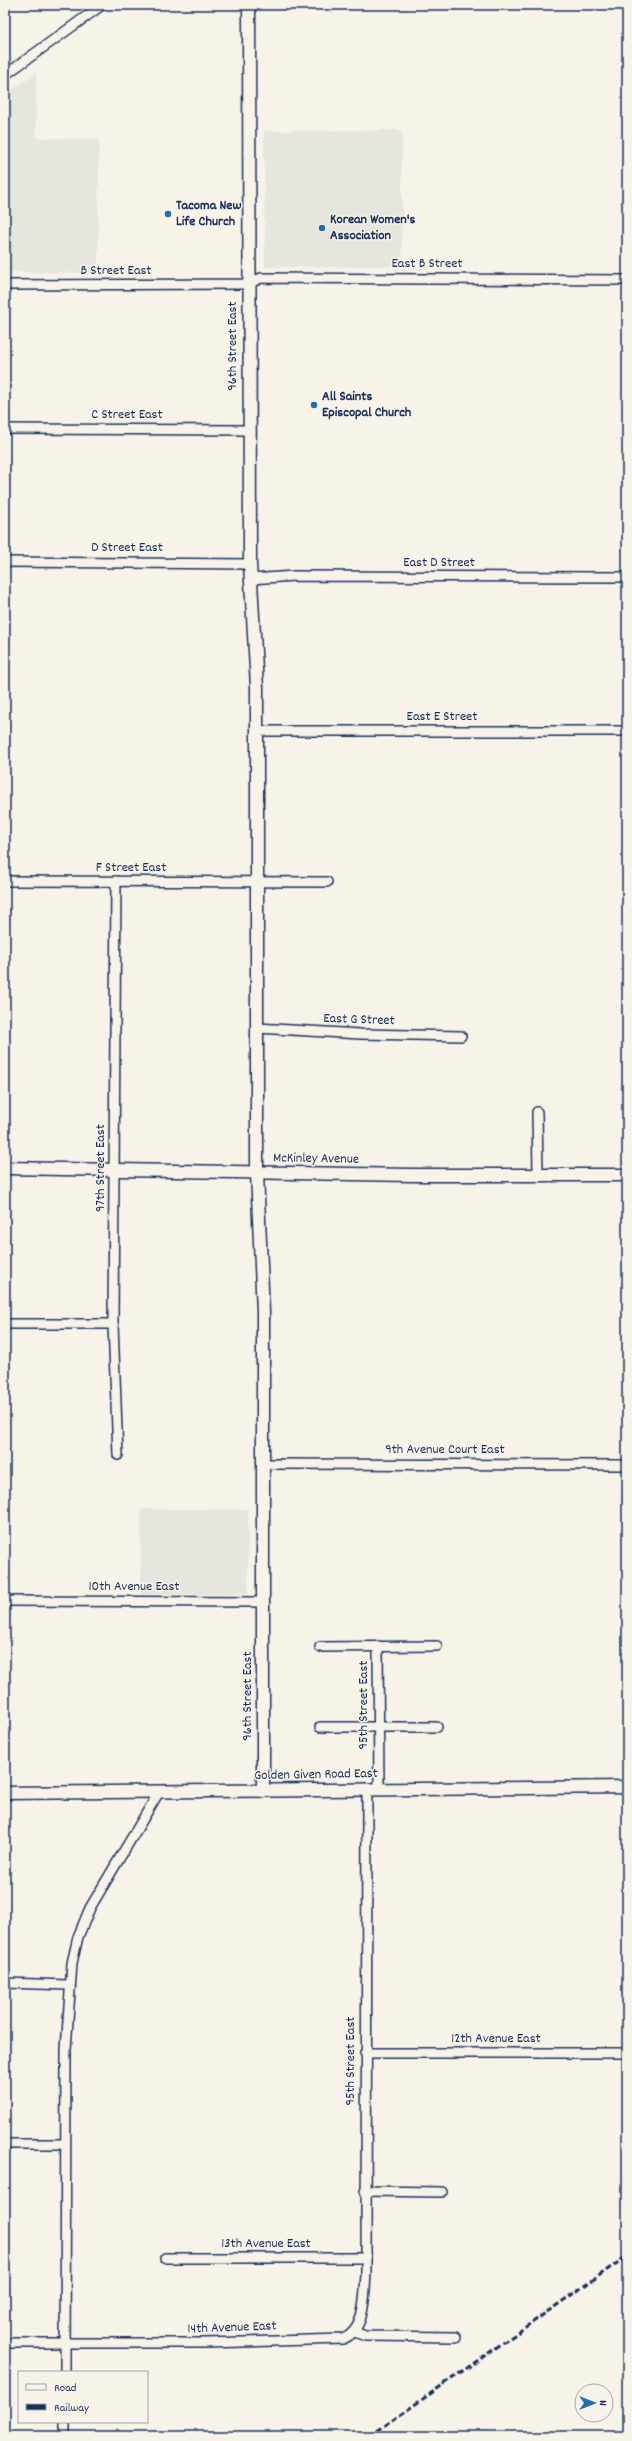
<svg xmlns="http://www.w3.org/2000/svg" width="632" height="2441" viewBox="0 0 632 2441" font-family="Dekko,sans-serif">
  <rect width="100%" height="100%" fill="#f7f3e8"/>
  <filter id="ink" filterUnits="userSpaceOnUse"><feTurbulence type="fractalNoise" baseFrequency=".025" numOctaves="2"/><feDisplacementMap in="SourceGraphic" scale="8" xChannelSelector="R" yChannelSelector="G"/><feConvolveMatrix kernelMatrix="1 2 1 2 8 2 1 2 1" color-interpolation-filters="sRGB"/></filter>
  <g filter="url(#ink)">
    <g fill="#e6e5de">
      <path d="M36 73V138L99 139 98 273 5 272V95Z"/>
      <path d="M402 130V266L265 267 264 131Z"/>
      <rect x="141" y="1509" width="107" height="85"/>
    </g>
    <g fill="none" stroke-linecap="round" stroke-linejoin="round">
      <defs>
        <g id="minor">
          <path d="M5 75 102 5"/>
          <path d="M5 285 248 284 261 278 627 280"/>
          <path d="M5 429 248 430"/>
          <path d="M5 562 250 564"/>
          <path d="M251 579 294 576 627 577"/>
          <path d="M258 731H627"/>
          <path d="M5 881 327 882"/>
          <path d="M116 881 113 1324 118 1455"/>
          <path d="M257 1028 360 1034 461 1036"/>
          <path d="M537 1112 538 1174"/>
          <path d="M5 1324H113"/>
          <path d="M263 1464 627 1465"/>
          <path d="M5 1601 262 1602"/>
          <path d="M378 1646 379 1788"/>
          <path d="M320 1647 437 1646"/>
          <path d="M320 1727H437"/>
          <path d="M5 1983 69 1985"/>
          <path d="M365 2053H627"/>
          <path d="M5 2144H65"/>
          <path d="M365 2191 442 2192"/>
          <path d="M165 2258H366"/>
          <path d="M355 2332 365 2336 456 2337"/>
          <path d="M5 2343H206L343 2339C366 2330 364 2296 366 2275L367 1789"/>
          <path d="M65 2372 66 2049 72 1963 78 1937 90 1908 159 1792"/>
          <path d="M65 2422V2436"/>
        </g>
        <g id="tertiary">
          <path d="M249 5 250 564 257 687V1173L263 1312V1791"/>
          <path d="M5 1168 411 1175H627"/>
          <path d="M5 1793 627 1787"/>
        </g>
      </defs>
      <use href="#minor" stroke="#1b2f5e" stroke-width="12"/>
      <use href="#tertiary" stroke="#1b2f5e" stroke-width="15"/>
      <use href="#minor" stroke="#f7f3e8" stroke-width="9"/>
      <use href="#tertiary" stroke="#f7f3e8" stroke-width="12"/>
      <path stroke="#1b2f5e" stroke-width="3" stroke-dasharray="6 3" stroke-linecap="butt" d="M370 2436 627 2256"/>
    </g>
  </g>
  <g fill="#1f6fb2" stroke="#f7f3e8" stroke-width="1.5">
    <circle cx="168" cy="214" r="4"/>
    <circle cx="322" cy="228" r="4"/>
    <circle cx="314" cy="405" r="4"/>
  </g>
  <g text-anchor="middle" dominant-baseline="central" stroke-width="3" stroke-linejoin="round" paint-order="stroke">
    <g font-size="14" font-weight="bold" fill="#1b2f5e" stroke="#f7f3e8" text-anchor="start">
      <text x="176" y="206">Tacoma New<tspan x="176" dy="16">Life Church</tspan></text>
      <text x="330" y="220">Korean Women's<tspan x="330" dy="16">Association</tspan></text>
      <text x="322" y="397">All Saints<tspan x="322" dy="16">Episcopal Church</tspan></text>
    </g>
    <g font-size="14" fill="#1b2f5e" stroke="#f7f3e8">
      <text x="427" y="264">East B Street</text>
      <text x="116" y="271">B Street East</text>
      <text transform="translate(233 346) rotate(-90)">96th Street East</text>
      <text x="127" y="415">C Street East</text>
      <text x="127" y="548">D Street East</text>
      <text x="439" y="563">East D Street</text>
      <text x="442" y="717">East E Street</text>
      <text x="131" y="868">F Street East</text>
      <text transform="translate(359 1020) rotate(2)">East G Street</text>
      <text transform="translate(316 1159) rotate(1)">McKinley Avenue</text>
      <text transform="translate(101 1168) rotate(-90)">97th Street East</text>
      <text x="445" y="1450">9th Avenue Court East</text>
      <text x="134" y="1587">10th Avenue East</text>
      <text transform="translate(248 1696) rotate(-90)">96th Street East</text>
      <text transform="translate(364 1705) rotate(-90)">95th Street East</text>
      <text transform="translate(316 1775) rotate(-1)">Golden Given Road East</text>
      <text x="496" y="2039">12th Avenue East</text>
      <text transform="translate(351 2061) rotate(-90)">95th Street East</text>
      <text x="266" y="2244">13th Avenue East</text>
      <text transform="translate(232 2328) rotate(-2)">14th Avenue East</text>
    </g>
  </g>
  <rect width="632" height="2441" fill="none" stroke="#f7f3e8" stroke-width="20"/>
  <rect x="10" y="10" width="612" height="2421" fill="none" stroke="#1b2f5e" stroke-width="1.5" filter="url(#ink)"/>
  <rect x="18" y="2371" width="130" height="52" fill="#f7f3e8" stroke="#9fa5b1"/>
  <rect x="26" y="2384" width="20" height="6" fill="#f7f3e8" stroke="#9fa5b1"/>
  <text x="54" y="2391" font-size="12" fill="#1b2f5e">Road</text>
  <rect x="26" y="2404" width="20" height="6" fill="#1b2f5e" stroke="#9fa5b1"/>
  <text x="54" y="2411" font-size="12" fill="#1b2f5e">Railway</text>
  <g transform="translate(594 2403) rotate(90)"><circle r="19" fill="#f7f3e8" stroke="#9fa5b1"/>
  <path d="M0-3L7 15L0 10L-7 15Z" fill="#1f6fb2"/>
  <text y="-6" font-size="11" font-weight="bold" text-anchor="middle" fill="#1b2f5e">N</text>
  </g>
</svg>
